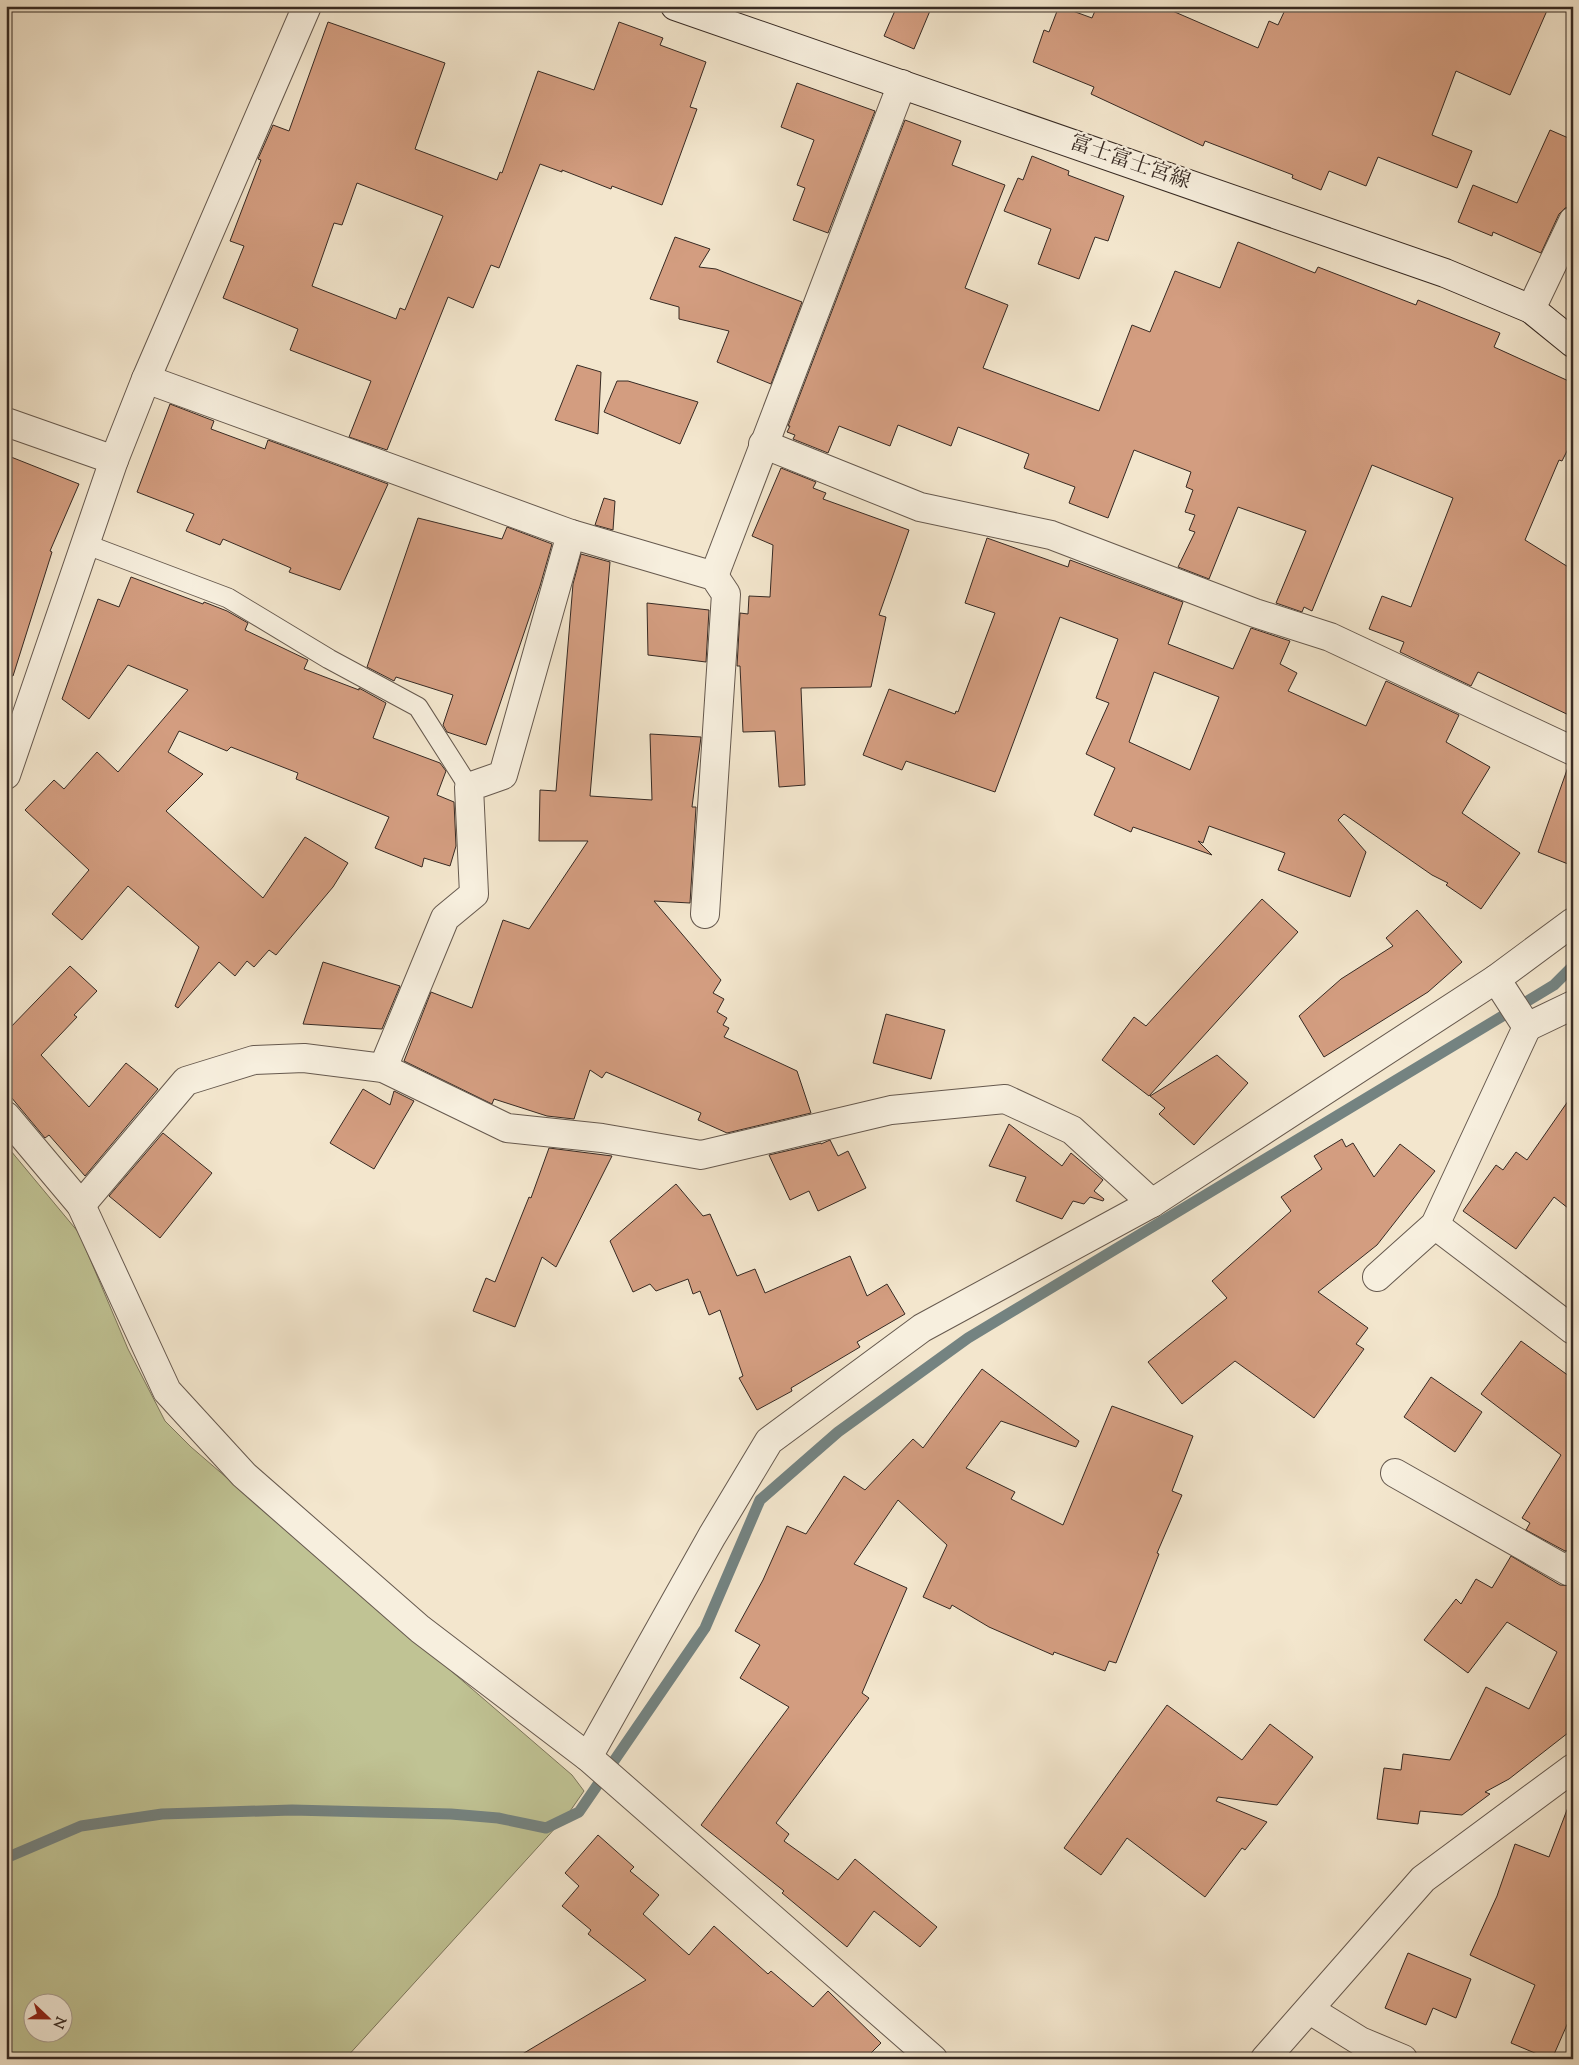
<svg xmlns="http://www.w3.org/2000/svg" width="1579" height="2065" viewBox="0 0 1579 2065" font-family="'Sorts Mill Goudy','Noto Serif JP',serif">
  <rect width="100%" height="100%" fill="#f3e6cd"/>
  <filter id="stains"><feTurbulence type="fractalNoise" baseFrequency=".004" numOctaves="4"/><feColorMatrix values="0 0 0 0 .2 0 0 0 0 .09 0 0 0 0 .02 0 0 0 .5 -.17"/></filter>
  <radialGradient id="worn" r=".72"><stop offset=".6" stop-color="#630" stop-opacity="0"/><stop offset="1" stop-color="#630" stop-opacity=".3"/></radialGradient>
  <path fill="#c0c394" stroke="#7c765c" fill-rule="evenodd" d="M6 1145 79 1233 128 1349 165 1421 191 1447 572 1775 584 1791 568 1814 345 2059H6ZM32 2002H62V2032H32Z"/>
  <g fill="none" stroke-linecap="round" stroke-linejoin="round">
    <path stroke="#748381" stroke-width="11" d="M6 1858 81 1826 162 1814 292 1810 451 1814 498 1818 546 1828 579 1812 705 1628 760 1500 838 1432 968 1338 1554 985 1573 966"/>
  </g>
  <g fill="#d39d80" stroke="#372a23" fill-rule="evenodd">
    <path d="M897 6H932L914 49 884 36Z"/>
    <path d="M1059 6 1092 18 1097 6H1161L1258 48 1269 21 1278 25 1285 10 1295 9 1296 6H1549L1510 95 1456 71 1432 135 1472 151 1457 188 1378 157 1366 186 1329 171 1321 190 1292 178 1293 175 1205 141 1203 146 1091 94 1094 87 1033 62 1044 30 1049 32Z"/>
    <path d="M328 22 445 63 415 149 497 180 500 172 502 173 538 71 594 90 619 22 663 38 660 45 706 62 690 107 697 109 662 205 612 186 611 189 562 170V172L540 164 499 268 491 265 473 308 448 297 387 450 349 437 371 381 290 350 298 329 223 298 244 246 230 241 261 160 258 159 273 125 289 131ZM357 183 443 216 405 310 400 308 396 319 312 286 334 223 342 225Z"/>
    <path d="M797 83 875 111 828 233 793 220 805 188 797 185 814 140 781 127Z"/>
    <path d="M905 120 961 141 952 165 1005 185 965 288 1008 305 983 368 1099 411 1132 325 1150 332 1175 271 1220 288 1238 242 1315 273 1318 267 1416 305 1418 300 1500 333 1494 347 1573 383V439L1562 461 1559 460 1525 540 1573 570V717L1478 672 1471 686 1400 652 1404 642 1369 629 1382 596 1411 607 1453 498 1372 465 1312 611 1304 607 1302 612 1276 603 1306 531 1238 507 1209 579 1178 567 1195 532 1189 530 1195 515 1185 512 1193 490 1186 487 1191 472 1134 450 1108 518 1069 503 1075 487 1024 468 1029 454 958 427 951 446 898 425 890 446 839 426 828 453 793 439 795 435 787 432 790 426H788Z"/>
    <path d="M1550 130 1573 140V206L1565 208 1559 214 1541 253 1493 232 1492 236 1458 222 1473 185 1517 203Z"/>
    <path d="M1032 156 1069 171 1068 175 1124 196 1108 241 1095 237 1079 279 1038 264 1051 229 1004 211 1018 178 1023 180Z"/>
    <path d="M675 237 710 249 699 267 716 269 802 302 771 384 717 362 729 331 679 319V307L650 299Z"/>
    <path d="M577 365 601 372 598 434 555 420Z"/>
    <path d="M617 381H628L698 402 680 444 604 412Z"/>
    <path d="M170 404 214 421 211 429 265 449 268 440 388 484 340 590 289 572 291 568 223 539 220 545 186 531 194 514 137 492Z"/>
    <path d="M6 455 79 484 50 551 52 552 13 676 6 675Z"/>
    <path d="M781 468 816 482 813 488 826 493 823 499 909 530 879 615 886 617 871 687 801 688 805 785 779 787 775 731 743 732 740 666H737L740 613 748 614 749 596 770 597 773 545 752 536Z"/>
    <path d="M604 498 615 501 613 530 595 525Z"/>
    <path d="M418 518 502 539 507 527 552 544 540 586 486 745 447 732 443 725 453 695 396 677 394 681 367 667Z"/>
    <path d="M987 538 1068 567 1070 560 1183 602 1168 644 1233 669 1251 628 1290 641 1280 664 1297 673 1288 691 1366 726 1386 681 1459 715 1446 742 1490 767 1462 813 1520 853 1481 909 1446 885 1448 883 1432 875 1344 814 1338 820 1366 852 1350 897 1278 870 1285 853 1209 826 1203 843 1198 841 1212 855 1133 827 1131 832 1094 815 1115 768 1086 754 1109 703 1096 698 1118 639 1060 617 995 792 906 761 902 770 863 755 889 689 955 714 956 711 958 712 995 613 965 603ZM1154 672 1219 697 1190 770 1129 742Z"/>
    <path d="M581 554 610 562 590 796 652 800 650 734 701 737 692 807H696L690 903 654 901 721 980 713 993 724 999 717 1012 727 1018 723 1025 729 1028 724 1037 797 1071 811 1113 727 1133 698 1120 701 1113 606 1072 602 1078 590 1070 574 1119 547 1116 494 1099 492 1104 404 1061 431 992 472 1008 503 920 529 929 588 841H539L540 790 556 791 573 584Z"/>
    <path d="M131 577 203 604 204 602 227 611 248 623 245 630 308 660 304 669 359 690V688L386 703 373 738 440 763 446 771 437 795 454 802 456 846 450 866 424 858 422 867 375 848 389 817 296 779 298 773 231 747 227 751 179 731 168 752 203 774 166 811 263 898 305 837 348 863 333 887 276 955 269 950 254 967 247 961 235 976 219 962 178 1008 175 1006 199 947 128 886 82 940 52 914 89 870 25 810 54 780 64 789 97 752 118 772 188 690 128 665 89 719 62 699 98 599 119 607Z"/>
    <path d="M647 603 709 610 706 662 648 655Z"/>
    <path d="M1568 767H1573V866L1538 852Z"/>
    <path d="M1262 899 1298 932 1149 1096 1102 1060 1134 1017 1146 1026Z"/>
    <path d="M1417 910 1462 962 1428 992 1324 1057 1299 1016 1341 979 1393 946 1386 938Z"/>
    <path d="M323 962 400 986 382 1029 303 1024Z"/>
    <path d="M70 966 97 991 74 1015 77 1017 41 1055 89 1107 126 1063 158 1089 85 1176 49 1135 45 1138 6 1091V1032Z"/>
    <path d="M886 1014 945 1030 931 1079 873 1063Z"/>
    <path d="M1217 1055 1248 1083 1194 1145 1159 1114 1165 1108 1150 1096Z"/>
    <path d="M363 1089 390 1105 394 1091 414 1101 374 1169 330 1143Z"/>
    <path d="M1573 1094V1212L1554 1197 1516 1249 1463 1211 1496 1165 1503 1170 1516 1152 1527 1160Z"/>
    <path d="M1009 1124 1062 1166 1071 1153 1103 1180 1094 1191 1104 1199 1103 1201 1090 1197 1084 1204 1073 1201 1062 1219 1016 1201 1026 1177 989 1166Z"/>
    <path d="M163 1133 212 1173 160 1238 109 1196Z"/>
    <path d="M1342 1139 1346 1147 1353 1143 1374 1177 1400 1144 1435 1171 1377 1245 1318 1292 1368 1328 1356 1344 1364 1349 1314 1418 1235 1361 1182 1404 1148 1362 1227 1298 1212 1281 1291 1211 1281 1197 1322 1169 1314 1156Z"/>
    <path d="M830 1140 838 1156 848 1151 866 1188 818 1211 809 1191 790 1200 769 1155 821 1143V1144Z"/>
    <path d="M549 1148 612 1156 556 1267 542 1257 515 1327 473 1311 486 1278 495 1282 529 1197 531 1198Z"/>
    <path d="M676 1184 703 1216 710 1214 737 1276 755 1269 765 1293 850 1256 867 1296 887 1284 905 1314 857 1342 860 1347 791 1388 792 1391 757 1410 739 1378 743 1376 720 1310 709 1315 700 1291 693 1294 688 1279 656 1291 650 1284 633 1292 610 1241Z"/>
    <path d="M1521 1341 1573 1379V1549L1565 1551 1526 1530 1530 1523 1522 1518 1561 1455 1481 1394Z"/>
    <path d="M982 1369 1079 1441 1076 1447 1001 1421 966 1468 1015 1492 1011 1499 1063 1525 1112 1406 1193 1436 1172 1491 1182 1495 1157 1553 1159 1554 1116 1663 1109 1661 1105 1671 1054 1652 1053 1655 989 1627 952 1605 950 1609 923 1597 947 1545 898 1500 854 1564 907 1588 862 1693 869 1698 776 1823 789 1834 784 1841 838 1880 855 1859 937 1927 920 1947 874 1911 847 1947 782 1893 784 1891 701 1825 789 1707 740 1678 760 1645 735 1631 763 1580 787 1526 806 1534 844 1476 865 1490 913 1439 923 1448Z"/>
    <path d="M1431 1377 1482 1412 1455 1452 1404 1417Z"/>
    <path d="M1511 1556 1560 1585 1573 1586V1729L1509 1779 1485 1792 1490 1794 1462 1815 1420 1811 1418 1824 1377 1819 1384 1768 1401 1770 1403 1754 1450 1760 1486 1687 1529 1709 1557 1652 1507 1622 1468 1673 1424 1640 1456 1599 1461 1604 1476 1579 1492 1588Z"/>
    <path d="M1167 1705 1242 1760 1270 1724 1313 1757 1277 1805 1218 1797 1216 1801 1267 1822 1245 1850 1242 1848 1205 1897 1127 1838 1101 1875 1064 1848Z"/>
    <path d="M1570 1802H1573V2011L1552 2059H1549L1511 2043 1535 1985 1470 1955 1497 1896 1515 1844 1549 1857Z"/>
    <path d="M598 1835 634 1867 630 1871 659 1895 643 1914 689 1955 714 1926 768 1974 771 1971 813 2007 828 1991 881 2043 865 2059H514L646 1980 588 1934 591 1930 562 1906 579 1886 565 1873Z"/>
    <path d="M1408 1953 1471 1979 1456 2018 1433 2008 1426 2025 1385 2008Z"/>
  </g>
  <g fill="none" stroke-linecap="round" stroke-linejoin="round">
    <defs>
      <path id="lane" d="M85 544 228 598 329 659 418 707 469 787"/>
      <g id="street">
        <path d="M1531 309 1573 221"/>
        <path d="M146 379 571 534 714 576 726 594 705 914"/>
        <path d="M6 422 114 460"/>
        <path d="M763 444 920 507 1051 535 1255 613 1330 637 1573 751"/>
        <path d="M714 576 902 84"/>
        <path d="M6 775 114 460 146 379 307 6"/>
        <path d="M1527 1027 1573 1005"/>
        <path d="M383 1068 445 918 474 894 469 787 503 775 571 534"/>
        <path d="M6 1116 81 1205 167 1391 244 1475 420 1629 588 1757 933 2059"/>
        <path d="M81 1205 186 1081 254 1060 304 1058 383 1068 507 1128 602 1138 701 1155 891 1110 1005 1099 1072 1130 1152 1203"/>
        <path d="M1435 1225 1573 1330"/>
        <path d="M1377 1277 1435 1225 1527 1027 1496 979"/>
        <path d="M1395 1473 1568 1571 1573 1564"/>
        <path d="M588 1757 712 1536 769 1441 922 1328 1152 1203 1496 979 1573 922"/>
        <path d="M1310 2010 1360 2041 1403 2059"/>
        <path d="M1265 2059 1423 1879 1573 1768"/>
      </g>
      <path id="secondary" d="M675 6 1445 273 1531 309 1573 343"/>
    </defs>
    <use href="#lane" stroke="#66594e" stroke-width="21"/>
    <use href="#street" stroke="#66594e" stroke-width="30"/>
    <use href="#secondary" stroke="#372a23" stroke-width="30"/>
    <use href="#lane" stroke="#f7efde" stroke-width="19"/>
    <use href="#street" stroke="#f7efde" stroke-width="28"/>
    <use href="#secondary" stroke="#f7efde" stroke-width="28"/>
  </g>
  <g text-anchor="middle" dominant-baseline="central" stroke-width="4.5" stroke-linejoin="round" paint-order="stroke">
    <g font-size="21" fill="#372a23" stroke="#f7efde">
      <text transform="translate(1130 163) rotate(19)">富士富士宮線</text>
    </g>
  </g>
  <rect width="1579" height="2065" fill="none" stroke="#f3e6cd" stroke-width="25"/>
  <rect x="8" y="8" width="1564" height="2050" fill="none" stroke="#372a23" stroke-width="2.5"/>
  <rect x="12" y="12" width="1554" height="2040" fill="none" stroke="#372a23"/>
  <g transform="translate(48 2018) rotate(112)"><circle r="24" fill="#f7efde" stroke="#aaa093"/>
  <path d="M0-4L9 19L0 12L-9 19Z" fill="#8f2418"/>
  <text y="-8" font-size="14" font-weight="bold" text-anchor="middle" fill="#372a23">N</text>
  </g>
  <rect width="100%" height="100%" filter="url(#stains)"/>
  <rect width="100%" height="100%" fill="url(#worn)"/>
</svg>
